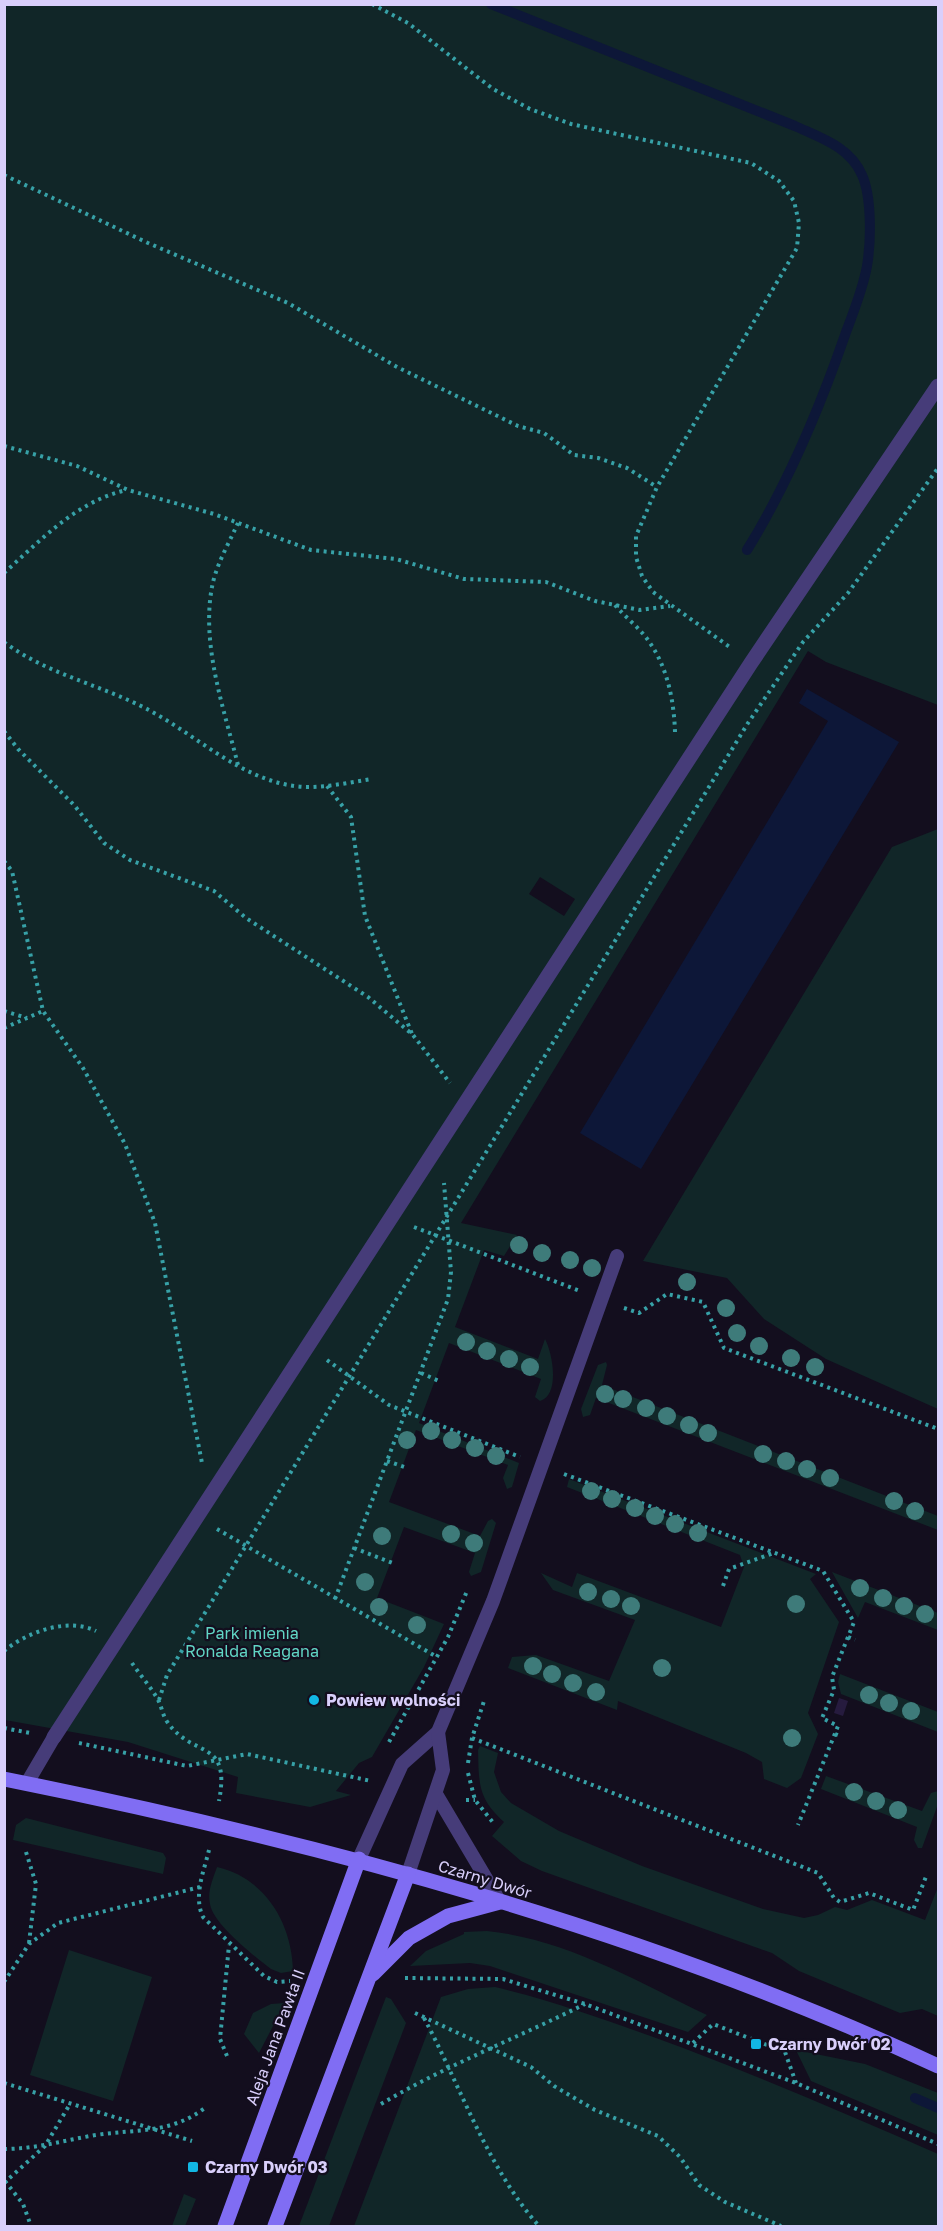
<svg xmlns="http://www.w3.org/2000/svg" width="943" height="2231" viewBox="0 0 943 2231" font-family="'Golos Text',sans-serif">
  <rect width="100%" height="100%" fill="#130e1e"/>
  <g fill="#112628" fill-rule="evenodd">
    <path d="M4 5H938V705L826 662 808 651 461 1223 517 1235 504 1256 484 1250 455 1327 538 1359 545 1339C553 1354 560 1395 540 1401L535 1397 541 1379 449 1343 419 1423 519 1463 512 1487 507 1489 503 1478 508 1465 416 1430 389 1502 480 1536 488 1521 492 1519 496 1523 481 1572 471 1576 469 1572 475 1553 404 1527 377 1598 444 1624 424 1667 372 1757 359 1763 336 1791 351 1795 310 1807 236 1793 238 1777 128 1742 5 1720ZM540 877 575 899 564 916 529 894Z"/>
    <path d="M938 829V1409L826 1359 764 1319 727 1278 643 1261 892 847Z"/>
    <path d="M606 1362 607 1365 602 1385 938 1516V1530L596 1398 590 1415 583 1417 581 1409 598 1365Z"/>
    <path d="M569 1479 816 1574 810 1579 839 1622 808 1713 818 1734 801 1778 787 1788 764 1779 762 1762 746 1753 618 1701 617 1710 508 1668 512 1657 536 1655 609 1681 635 1620 553 1590 541 1573 572 1587 577 1573 721 1627 744 1567 740 1555 567 1487Z"/>
    <path d="M832 1572 938 1613V1630L865 1602 858 1618Z"/>
    <path d="M840 1674 938 1712V1732L841 1694 838 1682Z"/>
    <path d="M480 1746 498 1753 494 1772 501 1792 511 1803 559 1831 642 1866 763 1909 804 1918 818 1915 835 1907 847 1910 872 1900 925 1920 938 1887V2016L922 2009 900 2013 799 1971 772 1953 542 1871 521 1861 492 1836 504 1822C478 1798 479 1785 478 1750Z"/>
    <path d="M826 1776 922 1811 931 1793 938 1791V1804L922 1848H918L914 1840 917 1827 821 1789Z"/>
    <path d="M26 1818 163 1853 166 1858 163 1874 13 1840 16 1825Z"/>
    <path d="M217 1867C265 1878 292 1923 293 1971L281 1973 271 1969C254 1956 213 1924 210 1904 207 1891 213 1879 217 1867Z"/>
    <path d="M487 1931C566 1939 636 1981 707 2015L688 2032 490 1966 470 1963 410 1966 426 1951 464 1934V1932Z"/>
    <path d="M69 1950 152 1977 113 2101 30 2075Z"/>
    <path d="M495 1987C550 2000 603 2019 656 2038 752 2073 845 2113 938 2154V2226H354L441 1997 468 1989Z"/>
    <path d="M386 1997 391 1999 406 2023 329 2226H299Z"/>
    <path d="M285 2003 259 2053 244 2034 253 2013 271 2004Z"/>
    <path d="M796 2050 865 2064 938 2093V2135L811 2081Z"/>
    <path d="M184 2194 196 2199 185 2226H172Z"/>
  </g>
  <path fill="#0d1738" d="M807 689 899 742 641 1169 580 1133 828 721 799 703Z"/>
  <g fill="none" stroke-linecap="round" stroke-linejoin="round">
    <g stroke="#0d1738" stroke-width="10">
      <path d="M491 4 795 126C821 138 850 147 862 175 872 197 871 242 867 266 863 289 853 313 845 335 819 410 789 482 747 550"/>
      <path d="M915 2098 938 2108"/>
    </g>
  </g>
  <path fill="#261b3e" d="M839 1698 848 1701 843 1716 834 1713Z"/>
  <g fill="none" stroke-linecap="round" stroke-linejoin="round">
    <g stroke="#37a1a7" stroke-width="4" stroke-dasharray="3 4.5" stroke-linecap="butt">
      <path d="M372 4 408 23 493 89 530 109 571 124 751 163 779 181 794 201 799 223 797 248 657 487 636 536V557L642 576 653 592 731 648"/>
      <path d="M4 175 148 243 288 303 397 367 518 426 544 433 574 455 598 458 627 468 657 487"/>
      <path d="M4 446 77 466 128 490 214 514 311 550 396 559 464 579 546 582 595 601 640 610 670 606"/>
      <path d="M238 523C229 543 216 565 212 587 201 645 224 709 238 765"/>
      <path d="M4 573C42 539 76 502 126 490"/>
      <path d="M615 605C626 618 641 629 650 643 668 669 674 702 675 732"/>
      <path d="M4 642C47 674 98 684 145 708 198 735 246 786 308 787 330 787 351 782 372 779"/>
      <path d="M4 731 18 749 74 805 104 843 130 860 214 891 246 918 368 997 413 1035 450 1083"/>
      <path d="M327 786 351 817 365 916 412 1034"/>
      <path d="M4 861 12 871 43 1011 83 1068 125 1144 155 1223 202 1463"/>
      <path d="M4 1011 27 1018"/>
      <path d="M4 1028 43 1011"/>
      <path d="M414 1227 580 1291"/>
      <path d="M624 1308 639 1313 667 1294 703 1302 724 1348 938 1429"/>
      <path d="M327 1360 389 1405 520 1457"/>
      <path d="M421 1373 439 1381"/>
      <path d="M387 1461 407 1468"/>
      <path d="M564 1474 823 1571 854 1622 832 1677 834 1690 822 1718 838 1726 798 1825"/>
      <path d="M217 1529 437 1657"/>
      <path d="M354 1548 395 1564"/>
      <path d="M723 1586 729 1569 774 1553"/>
      <path d="M335 1599 448 1299 451 1272 444 1183"/>
      <path d="M848 1637 855 1640"/>
      <path d="M4 1651C27 1632 68 1617 96 1631"/>
      <path d="M132 1663C140 1675 150 1686 157 1698 162 1706 162 1715 168 1723 194 1759 231 1738 219 1801"/>
      <path d="M159 1700 167 1675 748 723 803 642 848 593 938 468"/>
      <path d="M4 1728 30 1733"/>
      <path d="M835 1734 840 1736"/>
      <path d="M472 1738 818 1873 834 1898 840 1902 869 1893 913 1910 927 1874"/>
      <path d="M389 1742 448 1637 467 1591"/>
      <path d="M79 1743 187 1766 247 1754 371 1781"/>
      <path d="M468 1763 472 1738 484 1701"/>
      <path d="M468 1773 475 1800 495 1825"/>
      <path d="M466 1800H475"/>
      <path d="M209 1850C204 1871 193 1896 203 1917L264 1976 277 1982 290 1981"/>
      <path d="M26 1852 36 1884 29 1943"/>
      <path d="M405 1978 503 1979 585 2004 796 2083 938 2144"/>
      <path d="M4 1982 29 1944 58 1923 200 1887"/>
      <path d="M415 2013 531 2067 554 2086 595 2110 658 2136 680 2157 699 2185 725 2202 781 2226"/>
      <path d="M424 2018C460 2085 488 2169 539 2226"/>
      <path d="M693 2043 713 2024 785 2052 796 2083"/>
      <path d="M227 2056 220 2039 229 1945"/>
      <path d="M4 2083 192 2141"/>
      <path d="M381 2104C447 2065 517 2038 585 2004"/>
      <path d="M4 2149C36 2149 65 2140 96 2135 136 2129 172 2134 206 2107"/>
      <path d="M5 2181 23 2204 31 2226"/>
      <path d="M4 2183 45 2146 70 2104"/>
    </g>
    <g stroke="#463c79" stroke-width="14">
      <path d="M27 1783 54 1737"/>
      <path d="M436 1794 500 1902"/>
      <path d="M359 1859 402 1764 438 1732 493 1601 617 1256"/>
      <path d="M408 1874 443 1770 438 1732"/>
    </g>
    <path stroke="#463c79" stroke-width="15" d="M54 1737 751 663 938 386"/>
    <g stroke="#806df3" stroke-width="15">
      <path d="M4 1779C322 1843 644 1929 938 2066"/>
      <path d="M373 1974 409 1938 448 1916 500 1902"/>
      <path d="M225 2226 359 1859"/>
      <path d="M275 2226 408 1874"/>
    </g>
  </g>
  <g fill="#3e7b7a">
    <circle cx="519" cy="1245" r="9"/>
    <circle cx="542" cy="1253" r="9"/>
    <circle cx="570" cy="1260" r="9"/>
    <circle cx="592" cy="1268" r="9"/>
    <circle cx="687" cy="1282" r="9"/>
    <circle cx="726" cy="1308" r="9"/>
    <circle cx="737" cy="1333" r="9"/>
    <circle cx="466" cy="1342" r="9"/>
    <circle cx="759" cy="1346" r="9"/>
    <circle cx="487" cy="1351" r="9"/>
    <circle cx="791" cy="1358" r="9"/>
    <circle cx="509" cy="1359" r="9"/>
    <circle cx="530" cy="1367" r="9"/>
    <circle cx="815" cy="1367" r="9"/>
    <circle cx="605" cy="1394" r="9"/>
    <circle cx="623" cy="1399" r="9"/>
    <circle cx="646" cy="1408" r="9"/>
    <circle cx="667" cy="1416" r="9"/>
    <circle cx="689" cy="1425" r="9"/>
    <circle cx="431" cy="1431" r="9"/>
    <circle cx="708" cy="1433" r="9"/>
    <circle cx="407" cy="1440" r="9"/>
    <circle cx="452" cy="1440" r="9"/>
    <circle cx="475" cy="1448" r="9"/>
    <circle cx="763" cy="1454" r="9"/>
    <circle cx="496" cy="1456" r="9"/>
    <circle cx="786" cy="1461" r="9"/>
    <circle cx="807" cy="1469" r="9"/>
    <circle cx="830" cy="1478" r="9"/>
    <circle cx="591" cy="1491" r="9"/>
    <circle cx="612" cy="1499" r="9"/>
    <circle cx="894" cy="1501" r="9"/>
    <circle cx="635" cy="1508" r="9"/>
    <circle cx="915" cy="1511" r="9"/>
    <circle cx="655" cy="1516" r="9"/>
    <circle cx="675" cy="1524" r="9"/>
    <circle cx="698" cy="1533" r="9"/>
    <circle cx="451" cy="1534" r="9"/>
    <circle cx="382" cy="1536" r="9"/>
    <circle cx="474" cy="1543" r="9"/>
    <circle cx="365" cy="1582" r="9"/>
    <circle cx="860" cy="1588" r="9"/>
    <circle cx="588" cy="1592" r="9"/>
    <circle cx="883" cy="1598" r="9"/>
    <circle cx="611" cy="1599" r="9"/>
    <circle cx="796" cy="1604" r="9"/>
    <circle cx="631" cy="1606" r="9"/>
    <circle cx="904" cy="1606" r="9"/>
    <circle cx="379" cy="1607" r="9"/>
    <circle cx="925" cy="1614" r="9"/>
    <circle cx="417" cy="1625" r="9"/>
    <circle cx="533" cy="1666" r="9"/>
    <circle cx="662" cy="1668" r="9"/>
    <circle cx="552" cy="1674" r="9"/>
    <circle cx="573" cy="1683" r="9"/>
    <circle cx="596" cy="1692" r="9"/>
    <circle cx="869" cy="1695" r="9"/>
    <circle cx="889" cy="1703" r="9"/>
    <circle cx="911" cy="1711" r="9"/>
    <circle cx="792" cy="1738" r="9"/>
    <circle cx="854" cy="1792" r="9"/>
    <circle cx="876" cy="1801" r="9"/>
    <circle cx="898" cy="1810" r="9"/>
  </g>
  <g fill="#12b7e4" stroke="#130e1e" stroke-width="2">
    <circle cx="314" cy="1700" r="6"/>
    <rect x="750" y="2038" width="12" height="12" rx="3"/>
    <rect x="187" y="2161" width="12" height="12" rx="3"/>
  </g>
  <g text-anchor="middle" dominant-baseline="central" stroke-width="4.5" stroke-linejoin="round" paint-order="stroke">
    <g font-size="16" fill="#61d5c5" stroke="#130e1e">
      <text x="252" y="1633">Park imienia<tspan x="252" dy="18">Ronalda Reagana</tspan></text>
    </g>
    <g font-size="16" font-weight="bold" fill="#d9cffb" stroke="#130e1e" text-anchor="start">
      <text x="326" y="1700">Powiew wolności</text>
      <text x="768" y="2044">Czarny Dwór 02</text>
      <text x="205" y="2167">Czarny Dwór 03</text>
    </g>
    <g font-size="16" fill="#d9cffb" stroke="#130e1e">
      <text transform="translate(485 1879) rotate(17)">Czarny Dwór</text>
      <text transform="translate(275 2037) rotate(-70)">Aleja Jana Pawła II</text>
    </g>
  </g>
  <rect width="943" height="2231" fill="none" stroke="#d9cffb" stroke-width="12"/>
</svg>
